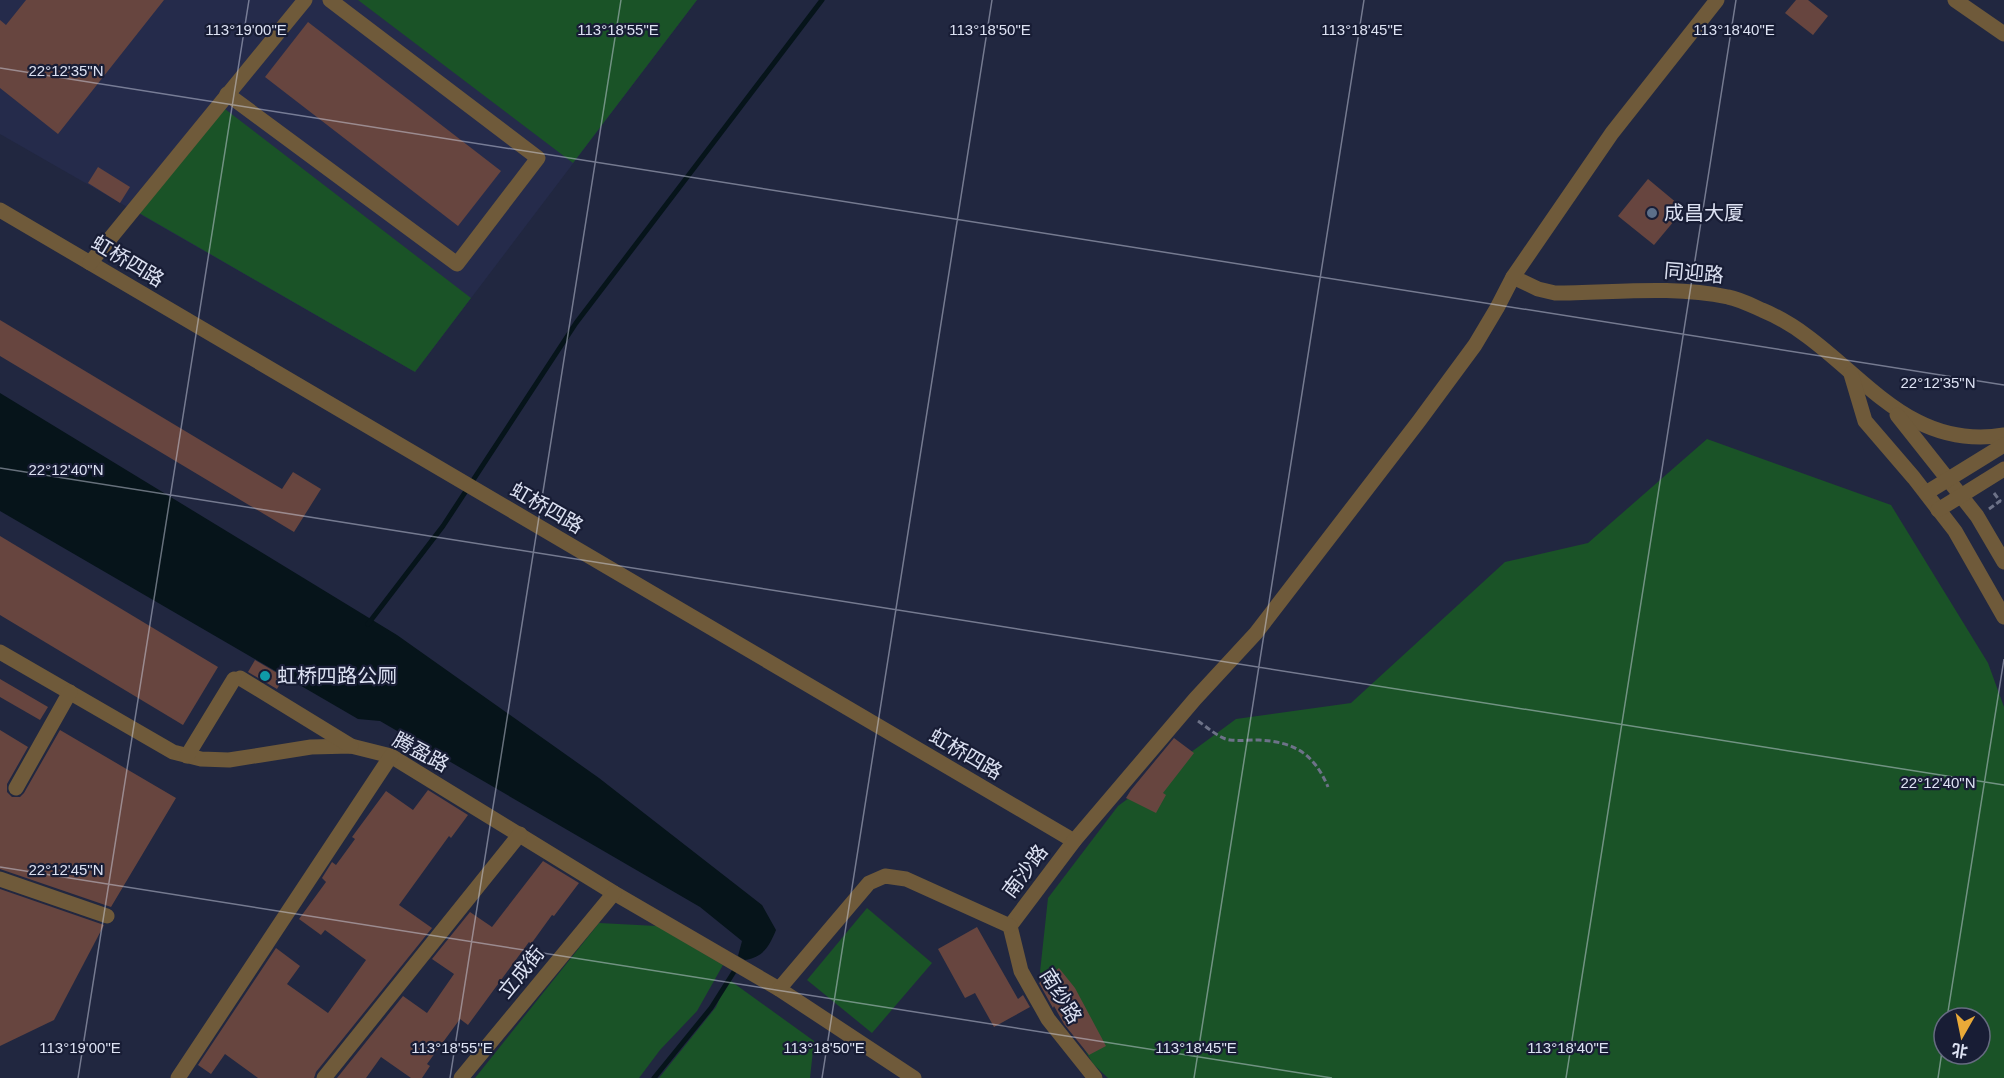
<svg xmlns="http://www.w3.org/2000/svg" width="2004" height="1078" viewBox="0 0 2004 1078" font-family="Helvetica,'Noto Sans SC',sans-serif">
  <rect width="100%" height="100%" fill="#212740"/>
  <path fill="#252b4b" d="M0 0H697L415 372 0 134Z"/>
  <g fill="#1a5327" fill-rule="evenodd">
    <path d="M358 0H697L573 163Z"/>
    <path d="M225 109 471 298 415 372 139 213Z"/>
    <path d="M1707 439 1891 505 1988 663 2004 707V1078H1108L1093 1064 1040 972 1048 898 1118 806 1236 719 1351 703 1505 562 1588 543ZM1944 1018H1980V1054H1944Z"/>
    <path d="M867 908 932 963 872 1033 807 980Z"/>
    <path d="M599 923 657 926 723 965 697 1011 660 1050 639 1078H475Z"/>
    <path d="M728 979 814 1041 810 1078H659L716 1007Z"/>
  </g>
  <path fill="#06141a" d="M0 393 397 635 599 778 762 905 776 930C769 947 763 957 745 960L738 956 742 941 700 907 380 721 358 719 0 511Z"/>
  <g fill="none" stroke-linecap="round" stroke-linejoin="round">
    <g stroke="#06141a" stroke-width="5">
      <path d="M368 624 443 526 576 323 822 0"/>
      <path d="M654 1078 711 1008 737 967"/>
    </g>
  </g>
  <g fill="#67453f">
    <path d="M26 0H164L58 134 0 88V20L6 25Z"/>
    <path d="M1796 0H1808L1828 16 1813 35 1785 13Z"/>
    <path d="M308 22 501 171 458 226 265 77Z"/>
    <path d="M98 167 130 187 120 203 88 183Z"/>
    <path d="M1648 179 1684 209 1654 245 1618 216Z"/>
    <path d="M0 320 282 489 293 472 321 489 294 532 0 356Z"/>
    <path d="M0 536 218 667 183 725 0 615Z"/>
    <path d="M255 660 284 677 277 689 248 672Z"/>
    <path d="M0 679 48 707 40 720 0 697Z"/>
    <path d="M0 730 28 747 7 784V792L12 797H20L24 793 60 730 176 798 111 907 0 869Z"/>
    <path d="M1174 738 1194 753 1163 793 1166 795 1156 813 1126 798 1131 790Z"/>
    <path d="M428 790 468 815 451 838 449 836 399 905 432 928 316 1072 314 1078H258L225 1054 211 1074 198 1065 276 948 300 966 287 984 328 1013 366 960 325 930 321 935 299 919 326 882 322 878 332 862 336 865 355 839 352 837 386 791 413 810Z"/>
    <path d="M543 861 579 883 554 916 552 915 531 944 529 942 468 1025 460 1019 427 1064 430 1066 422 1078H411L381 1057 366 1078H337L403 996 427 1013 454 974 432 959 470 912 492 927Z"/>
    <path d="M0 889 104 925 54 1020 0 1046Z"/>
    <path d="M977 927 1018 999 1023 995 1030 1007 994 1027 975 993 965 998 938 949Z"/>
    <path d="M1059 968 1075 988 1106 1046 1089 1055 1064 1024 1054 1006 1053 1008 1039 983Z"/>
  </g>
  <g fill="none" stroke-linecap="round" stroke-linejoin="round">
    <g stroke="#6d7288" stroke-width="3" stroke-dasharray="6 3" stroke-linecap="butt">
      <path d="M1994 493 2000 501"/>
      <path d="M1989 509 2000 501 2004 502"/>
      <path d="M1198 721C1207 727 1220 739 1230 740 1240 741 1250 740 1259 740 1295 742 1314 754 1328 787"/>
    </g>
    <g stroke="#6f5a3a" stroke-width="15">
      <path d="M1955 0 2004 34"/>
      <path d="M227 94 457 264 538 158 330 0"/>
      <path d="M0 210 1074 841"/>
      <path d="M90 263 305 0"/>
      <path d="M1513 277 1538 289 1555 293C1613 293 1671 285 1728 297 1739 299 1751 305 1762 310 1850 346 1894 453 2004 435"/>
      <path d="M1851 374 1865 421 1914 478 1955 531 2004 617"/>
      <path d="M1897 415 1977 516 2004 562"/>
      <path d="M1926 493 2004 445"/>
      <path d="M1938 510 2004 469"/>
      <path d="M0 652 173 752 201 759 229 760 311 747 351 746 391 756 614 893 779 989 914 1078"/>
      <path d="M240 678 351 746"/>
      <path d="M187 756 234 679"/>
      <path d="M16 788 70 692"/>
      <path d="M0 879 107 916"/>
      <path d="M1010 926 1074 841 1195 699 1256 633 1419 421 1475 345 1497 308 1513 277 1612 133 1717 0"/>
      <path d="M1010 926 1021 971 1048 1019 1095 1078"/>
      <path d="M779 989 869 883 885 876 906 879 1010 926"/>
      <path d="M178 1078 391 756"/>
      <path d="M324 1078 520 834"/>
      <path d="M461 1078 614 893"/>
    </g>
  </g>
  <path fill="none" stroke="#dce1f2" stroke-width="1.5" stroke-opacity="0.45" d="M0 68 2004 385M0 468 2004 785M0 867 1332 1078M1947 1018 2004 659M78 1078 249 0M450 1078 621 0M822 1078 992 0M1194 1078 1364 0M1566 1078 1736 0M1938 1078 1944 1038"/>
  <circle fill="#5c6f8a" stroke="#181d35" stroke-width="2" cx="1652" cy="213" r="6"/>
  <circle fill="#0f9aa8" stroke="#181d35" stroke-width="2" cx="265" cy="676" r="6"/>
  <g text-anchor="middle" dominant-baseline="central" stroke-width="4.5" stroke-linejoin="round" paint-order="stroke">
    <g font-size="20" fill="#dce1f2" stroke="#181d35" text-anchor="start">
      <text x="1664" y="213">成昌大厦</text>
      <text x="277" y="676">虹桥四路公厕</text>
    </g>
    <g font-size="20" fill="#dce1f2" stroke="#181d35">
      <text transform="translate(128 261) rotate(31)">虹桥四路</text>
      <text transform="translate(1694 273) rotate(5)">同迎路</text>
      <text transform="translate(547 508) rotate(30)">虹桥四路</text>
      <text transform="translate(421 752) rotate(28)">腾盈路</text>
      <text transform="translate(966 754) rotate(30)">虹桥四路</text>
      <text transform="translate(1025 871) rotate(-53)">南沙路</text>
      <text transform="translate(521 972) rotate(-51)">立成街</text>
      <text transform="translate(1061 996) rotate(58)">南纱路</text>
    </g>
  </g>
  <g font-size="15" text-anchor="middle" fill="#dce1f2" stroke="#181d35" stroke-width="4.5" stroke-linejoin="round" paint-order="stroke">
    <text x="246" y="35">113°19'00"E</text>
    <text x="618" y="35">113°18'55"E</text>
    <text x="990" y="35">113°18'50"E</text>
    <text x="1362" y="35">113°18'45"E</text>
    <text x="1734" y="35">113°18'40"E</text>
    <text x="66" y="76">22°12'35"N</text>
    <text x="1938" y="388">22°12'35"N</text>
    <text x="66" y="475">22°12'40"N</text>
    <text x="1938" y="788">22°12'40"N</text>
    <text x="66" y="875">22°12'45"N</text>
    <text x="80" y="1053">113°19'00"E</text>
    <text x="452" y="1053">113°18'55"E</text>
    <text x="824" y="1053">113°18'50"E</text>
    <text x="1196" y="1053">113°18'45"E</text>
    <text x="1568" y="1053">113°18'40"E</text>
  </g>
  <g transform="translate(1962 1036) rotate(189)"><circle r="28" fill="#181d35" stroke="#666b81" stroke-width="1.5"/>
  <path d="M0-4.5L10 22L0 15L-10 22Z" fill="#eaaa38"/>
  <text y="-9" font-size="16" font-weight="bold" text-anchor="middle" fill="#dce1f2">北</text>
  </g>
</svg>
